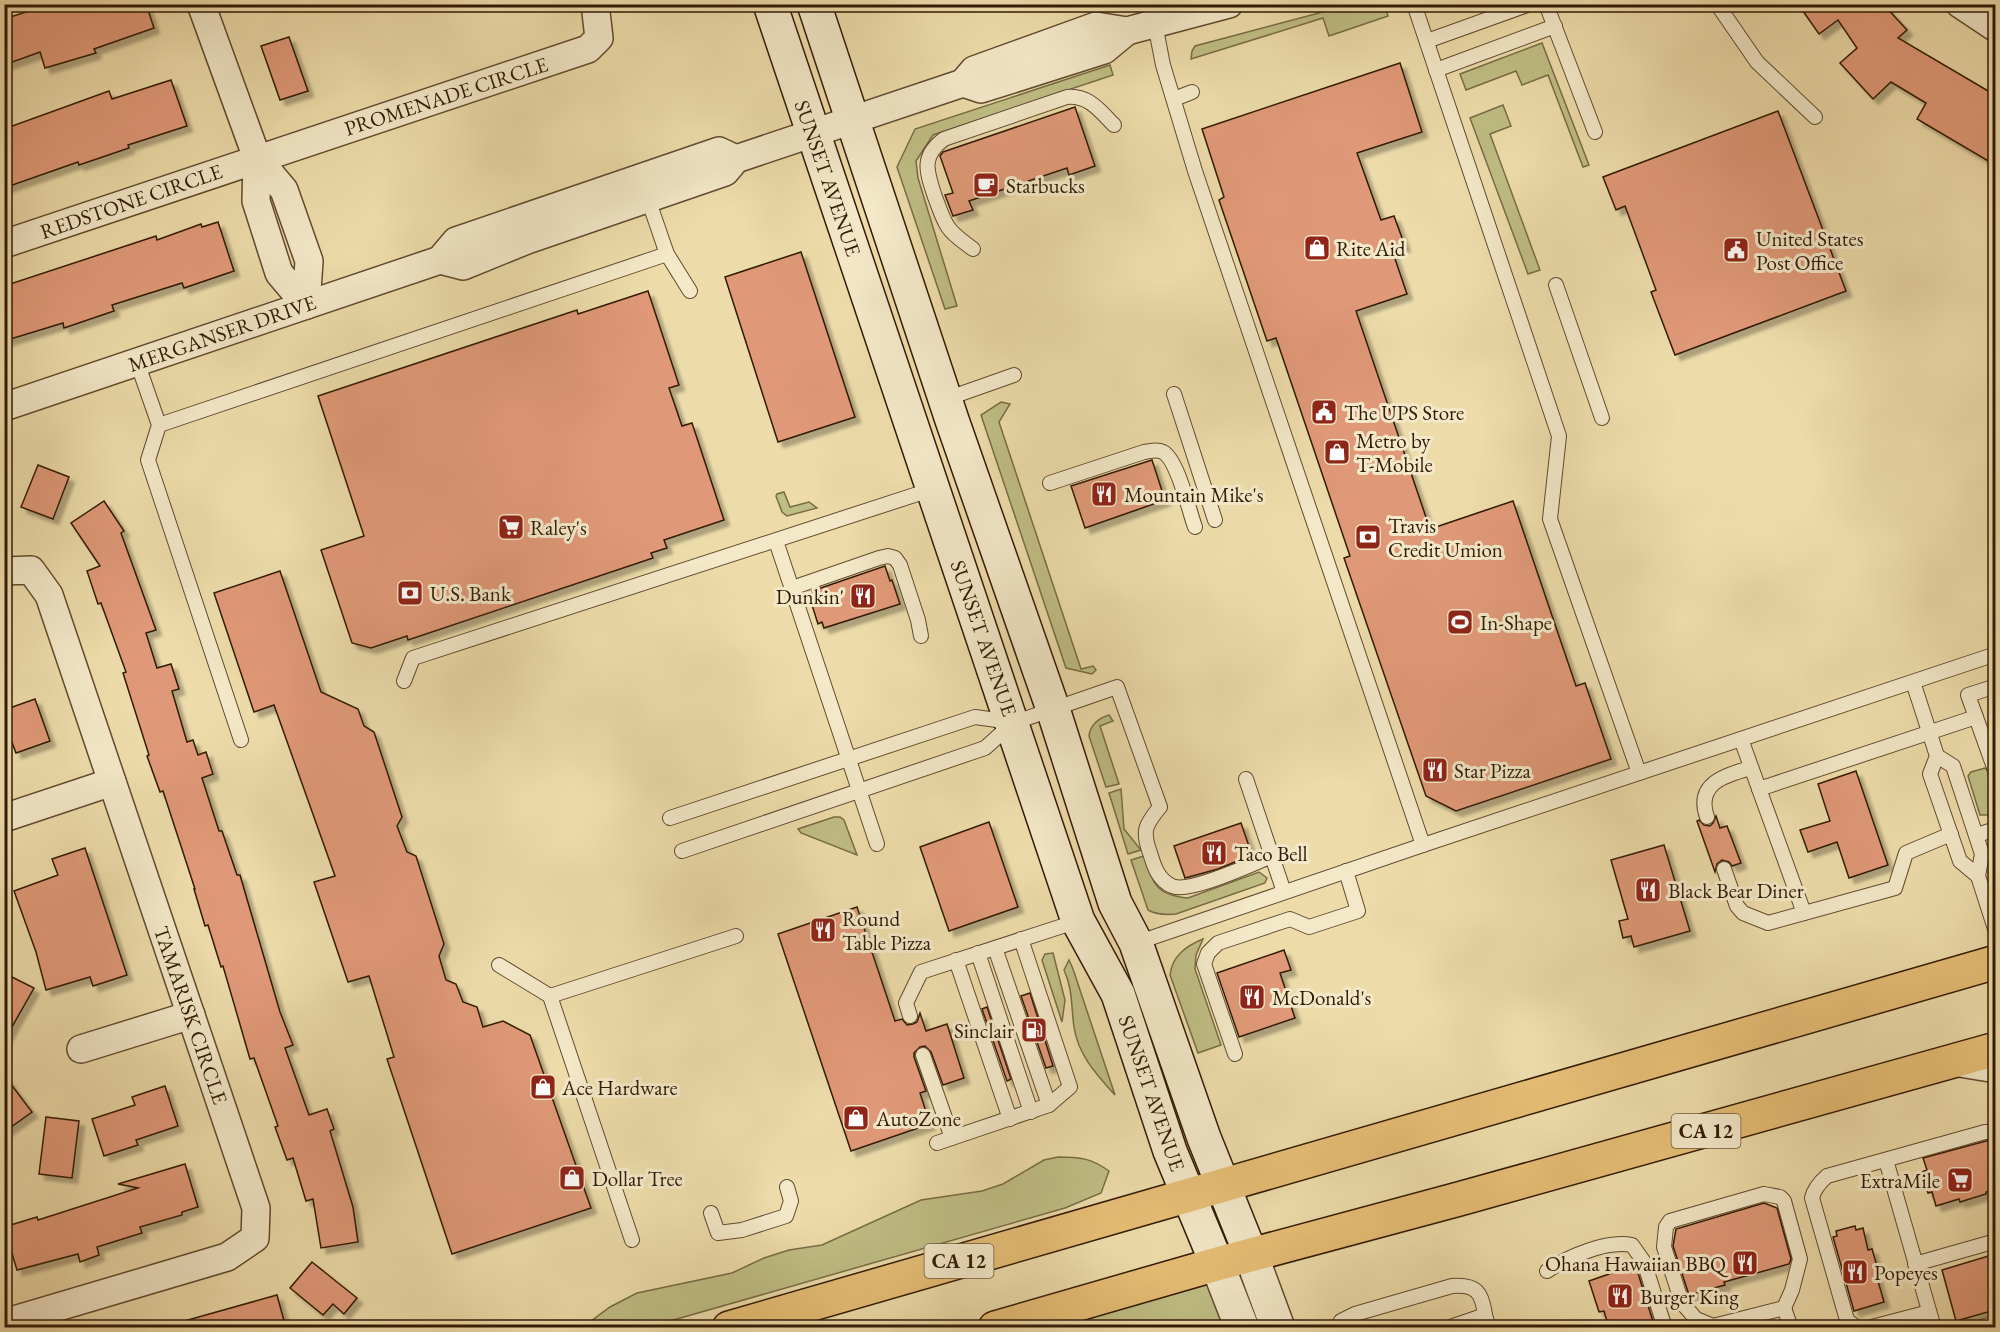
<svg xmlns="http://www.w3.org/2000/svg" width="2000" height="1332" viewBox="0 0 2000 1332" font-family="'EB Garamond',serif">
  <defs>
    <filter id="shadow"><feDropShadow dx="5.5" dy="5.5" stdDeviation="1.5" flood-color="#0004"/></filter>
  </defs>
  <rect width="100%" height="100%" fill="#eddcaa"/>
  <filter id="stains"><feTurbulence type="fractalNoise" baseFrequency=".00333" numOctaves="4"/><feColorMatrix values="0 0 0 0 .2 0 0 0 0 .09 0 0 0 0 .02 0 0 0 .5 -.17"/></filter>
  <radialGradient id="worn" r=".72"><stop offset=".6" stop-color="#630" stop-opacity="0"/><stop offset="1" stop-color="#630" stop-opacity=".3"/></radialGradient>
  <g fill="#bfbe84" stroke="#786c45" stroke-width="1.5">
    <path d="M1349 5H1385L1388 16 1329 36 1323 18 1191 59 1192 51 1195 46Z"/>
    <path d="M1542 43 1589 165 1583 167 1548 75 1522 85 1516 71 1466 90 1460 74Z"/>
    <path d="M1110 65 1113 75 933 135 916 161 918 178 957 306 945 309 897 167 915 129Z"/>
    <path d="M1503 105 1511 126 1490 134 1540 270 1528 274 1470 118Z"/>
    <path d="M1001 402 1010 404 999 422 1081 669 1093 666 1096 670 1092 674 1066 668 981 415Z"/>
    <path d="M784 492 790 507 809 502 817 508 787 516 782 512 776 496 777 494Z"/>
    <path d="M1109 715 1113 721 1100 726 1119 784 1106 787 1089 736C1090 725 1099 718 1109 715Z"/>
    <path d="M1985 768C1997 779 1995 800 1995 815H1980L1968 776 1971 772Z"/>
    <path d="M1121 789 1124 829 1141 850 1128 854 1109 793Z"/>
    <path d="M834 817H840L844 820 857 855 801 833 798 829Z"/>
    <path d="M1144 856C1153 884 1156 895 1188 898L1259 872 1267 878 1265 883 1176 914C1166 915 1157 915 1148 910L1131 860Z"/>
    <path d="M1203 939 1196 955 1195 969 1221 1045 1198 1053 1170 975C1172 956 1186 946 1203 939Z"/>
    <path d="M1053 953 1065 1000 1062 1022 1042 960 1045 954Z"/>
    <path d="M1069 960 1073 969 1115 1095C1097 1075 1078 1055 1074 1027 1071 1007 1073 989 1064 970Z"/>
    <path d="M1058 1157C1080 1157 1091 1158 1109 1171L1101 1193 1065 1208 649 1327H583L610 1307 637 1293 732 1273 764 1258 789 1250 822 1245 921 1200 982 1191 1003 1184 1044 1160Z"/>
    <path d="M1217 1264 1242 1328H995Z"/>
  </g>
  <g fill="#e09978" stroke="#321a06" stroke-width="1.5" filter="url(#shadow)">
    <path d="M51 4H146L154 28 94 49 96 53 45 68 40 52 4 65V19Z"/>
    <path d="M1798 4H1883L1907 30 1898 38 1995 95V165L1917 119 1926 103 1891 82 1873 99 1840 63 1857 48 1838 20 1819 34Z"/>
    <path d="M289 37 308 91 280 100 261 46Z"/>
    <path d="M1400 63 1422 132 1357 153 1381 220 1394 216 1405 246 1392 250 1407 294 1356 311 1430 529 1513 501 1576 686 1585 683 1611 759 1456 811 1426 796 1344 558 1350 556 1276 338 1267 341 1219 200 1224 197 1202 129Z"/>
    <path d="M171 80 187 126 128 145 129 148 79 165 78 162 4 188V129L109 91 112 99Z"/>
    <path d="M1075 107 1095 166 1069 175 1067 168 969 201 973 210 953 216 945 195 953 193 940 156 943 152Z"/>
    <path d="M1778 111 1846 291 1675 355 1651 292 1656 290 1625 206 1616 210 1603 177Z"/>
    <path d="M218 222 234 271 184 288 182 283 112 305 114 311 64 328 63 323 4 341V286L156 236 157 240 201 224 202 227Z"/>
    <path d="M801 252 855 417 778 442 725 277Z"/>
    <path d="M648 291 679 385 669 388 682 426 692 423 724 520 664 540 667 548 651 553 653 558 408 640 407 636 371 648 352 643 321 550 364 536 318 396 577 310 578 314Z"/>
    <path d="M1152 460 1165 500 1085 528 1071 486Z"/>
    <path d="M38 465 69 477 53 519 21 507Z"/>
    <path d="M104 501 124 531 121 533 156 630 146 633 157 668 171 664 179 689 172 691 187 742 193 740 198 755 206 752 213 774 202 778 219 831H222L237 875H240L280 1012 293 1045 285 1048 309 1115 327 1109 334 1129 330 1131 353 1207 358 1242 321 1248 313 1199 306 1201 293 1158 287 1160 275 1127 278 1126 254 1058 250 1059 223 966 221 967 208 925 205 926 194 889H195L163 791 160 792 147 756 149 755 123 673 126 672 101 603 98 604 87 571 100 566 71 523Z"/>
    <path d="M885 566 890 581 892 580 900 604 824 628 822 622 818 624 811 602 815 600 812 591Z"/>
    <path d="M280 571 321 692 358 709 364 726 374 732 402 817 397 826 407 852 416 856 444 944 439 956 446 980 456 984 463 1002 477 1007 483 1027 503 1021 530 1035 591 1208 452 1254 387 1059 394 1057 369 976 348 982 314 882 335 876 274 705 254 712 214 593Z"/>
    <path d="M35 699 50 741 16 753 4 721V710Z"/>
    <path d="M1856 771 1888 865 1849 878 1837 842 1808 852 1800 830 1830 821 1818 784Z"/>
    <path d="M1716 816 1720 828 1727 826 1741 863 1732 866 1729 862 1722 860 1717 864 1715 872 1697 821 1699 820 1704 825 1710 826 1713 823Z"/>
    <path d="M989 822 1018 907 949 931 920 847Z"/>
    <path d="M1241 823 1252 855 1218 869 1185 878 1174 846Z"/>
    <path d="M1664 845 1690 931 1634 947 1631 936 1623 938 1619 921 1628 919 1611 860Z"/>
    <path d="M85 848 127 975 93 986 90 977 46 990 36 952 14 891 58 875 52 859Z"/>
    <path d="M857 907 895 1021 902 1019 907 1025 913 1024 917 1022 920 1013 926 1031 947 1024 964 1078 943 1085 931 1052 925 1046 920 1047 914 1053V1057L926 1091 920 1093 930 1124 851 1151 778 934Z"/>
    <path d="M1284 950 1291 970 1280 973 1295 1018 1239 1037 1217 973Z"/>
    <path d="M4 973 34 988 4 1041Z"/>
    <path d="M1030 993 1053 1066 1046 1068 1021 996Z"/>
    <path d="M987 1007 1011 1079 1007 1081 982 1009Z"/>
    <path d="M4 1075 32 1112 4 1132Z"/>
    <path d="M165 1086 178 1126 136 1140 138 1145 104 1156 92 1119 135 1105 132 1097Z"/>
    <path d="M46 1117 79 1121 72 1178 39 1174Z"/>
    <path d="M1986 1141H1995V1189L1986 1192V1194L1960 1202 1959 1199 1936 1206 1932 1192 1928 1193 1922 1172 1927 1170 1923 1158Z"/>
    <path d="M185 1164 198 1207 182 1212V1215L140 1227 142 1233 97 1247 99 1255 80 1262 78 1254 17 1270 4 1227 37 1217 38 1220 138 1188 118 1184Z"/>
    <path d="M1764 1203 1777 1208 1791 1259 1789 1264 1724 1282 1725 1285 1689 1295 1673 1246 1676 1229Z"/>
    <path d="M1855 1226 1856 1230 1863 1228 1868 1250 1872 1249 1877 1266 1874 1267 1884 1302 1854 1311 1833 1237 1837 1236 1836 1231Z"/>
    <path d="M1995 1254V1310L1956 1321 1942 1270Z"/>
    <path d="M312 1262 357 1298 344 1314 333 1304 323 1315 290 1288Z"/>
    <path d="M1629 1267 1630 1272 1637 1270 1655 1328H1609L1604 1311 1599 1312 1589 1281Z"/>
    <path d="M277 1295 286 1328H178L177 1323Z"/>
  </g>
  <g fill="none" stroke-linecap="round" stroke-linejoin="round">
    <defs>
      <g id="service">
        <path d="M1414 4 1559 436 1550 519 1639 773"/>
        <path d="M1546 4 1595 132"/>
        <path d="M1717 4 1757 62 1815 117"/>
        <path d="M1155 24 1163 65 1195 171 1423 845"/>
        <path d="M1427 41 1530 4"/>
        <path d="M1436 70 1555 26"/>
        <path d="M1174 99 1192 92"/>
        <path d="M648 199 667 254 690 291"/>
        <path d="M973 249C964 242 954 236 948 227 942 218 939 207 935 197 927 172 920 157 944 139L1067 97C1089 95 1100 111 1114 125"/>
        <path d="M1556 285 1602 418"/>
        <path d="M137 362 159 425 148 460 241 740"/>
        <path d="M1174 394 1215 520"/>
        <path d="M946 399 1014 375"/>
        <path d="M159 425 667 254"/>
        <path d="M1050 483 1144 452C1151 451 1157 449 1163 452 1178 460 1189 511 1195 527"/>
        <path d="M776 541 877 844"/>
        <path d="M792 588 879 558 888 556 895 558 900 565 918 620 921 636"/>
        <path d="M404 681 413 658 933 489"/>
        <path d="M1913 682 1937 756 1930 774 1960 861 1978 876"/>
        <path d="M1996 686 1968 695 1996 773"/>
        <path d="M1741 739 1804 913"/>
        <path d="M1937 756 1953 766 1982 854 1978 876 1996 932"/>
        <path d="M1246 779 1284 892"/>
        <path d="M1759 789 1976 717"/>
        <path d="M1707 817C1695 783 1726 775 1751 768"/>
        <path d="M670 818 975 717 1011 722"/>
        <path d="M1977 835 1996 829"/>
        <path d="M682 851 985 748 1013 723 1117 687 1160 807C1145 825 1142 831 1150 853 1154 866 1158 880 1172 886 1189 894 1252 864 1272 856"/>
        <path d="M1724 869 1737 906 1743 913 1768 923 1895 888 1906 853 1951 834"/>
        <path d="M1136 943 1423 845 1996 654"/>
        <path d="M995 948 1049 1105"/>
        <path d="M978 953 1031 1112"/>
        <path d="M956 960 1010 1119"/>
        <path d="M499 965 550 996 736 936"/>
        <path d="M550 996 632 1240"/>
        <path d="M910 1016 906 1003 921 972 1078 921"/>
        <path d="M1235 1054 1204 964 1208 953 1218 943 1290 919 1309 927 1358 911 1346 871"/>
        <path d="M923 1055 952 1138"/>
        <path d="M937 1143 1049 1105 1070 1087 1021 939"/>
        <path d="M1886 1160 1934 1328"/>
        <path d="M711 1213 718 1233 742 1230 786 1216 791 1201 787 1187"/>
        <path d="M1915 1264 1996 1241"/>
        <path d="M1547 1271C1568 1257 1606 1240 1632 1245L1644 1262 1665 1328"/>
        <path d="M1713 1326 1696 1319 1682 1303 1664 1247 1666 1227 1670 1221 1764 1194 1780 1197 1784 1201 1800 1259 1792 1290 1784 1308"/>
        <path d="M1337 1328 1341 1321 1355 1314 1452 1286C1476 1284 1482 1292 1485 1315"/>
        <path d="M1447 1328 1485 1315 1489 1328"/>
        <path d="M1714 1328 1713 1326 1784 1308 1791 1328"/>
        <path d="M1857 1328 1847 1320 1812 1198C1814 1189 1819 1183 1827 1176L1985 1132H1996"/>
        <path d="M1868 1328 1929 1312"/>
        <path d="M1978 1328 1996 1323"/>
      </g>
      <g id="minor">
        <path d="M201 4 257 158 284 190 309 261 306 305"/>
        <path d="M1960 4 1996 28"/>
        <path d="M963 83 981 89 1104 50 1127 31"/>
        <path d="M257 158 256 201 279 273 306 305"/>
        <path d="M4 244 588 49 599 38 595 4"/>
        <path d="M440 260 463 266 527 240 725 172 736 159 963 83 974 70 1096 26 1127 31 1229 4"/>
        <path d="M4 407 440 260 456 241 719 151 736 159"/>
        <path d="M4 571 31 570 49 595 256 1208 255 1238 227 1257 4 1323"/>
        <path d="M4 818 112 782"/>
        <path d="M81 1049 191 1015"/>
        <path d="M1954 1062 1996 1069"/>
      </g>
      <g id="tertiary">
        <path d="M1251 1255 1278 1328"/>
        <path d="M1217 1264 1242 1328"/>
      </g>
      <g id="secondary">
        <path d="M770 4 1078 921 1118 994 1170 1151 1217 1264"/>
        <path d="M814 4 952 420 1053 709 1115 903 1136 943 1204 1138 1251 1255"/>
      </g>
      <g id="trunk">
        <path d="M729 1328 1996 962"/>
        <path d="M995 1328 1217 1264 1459 1199 1996 1049"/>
      </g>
    </defs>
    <use href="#service" stroke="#614a2f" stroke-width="16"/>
    <use href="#minor" stroke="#614a2f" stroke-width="30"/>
    <use href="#tertiary" stroke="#614a2f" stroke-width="36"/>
    <use href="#secondary" stroke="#321a06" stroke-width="36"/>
    <use href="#trunk" stroke="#321a06" stroke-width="36"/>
    <use href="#service" stroke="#f3e8c8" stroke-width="14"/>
    <use href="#minor" stroke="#f3e8c8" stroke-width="27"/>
    <use href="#tertiary" stroke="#f3e8c8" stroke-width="33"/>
    <use href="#secondary" stroke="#f3e8c8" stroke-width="33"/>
    <use href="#trunk" stroke="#e6be75" stroke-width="33"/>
  </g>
  <defs>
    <symbol id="cafe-square" viewBox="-11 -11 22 22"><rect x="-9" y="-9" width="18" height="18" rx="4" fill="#8f2418" stroke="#f3e8c8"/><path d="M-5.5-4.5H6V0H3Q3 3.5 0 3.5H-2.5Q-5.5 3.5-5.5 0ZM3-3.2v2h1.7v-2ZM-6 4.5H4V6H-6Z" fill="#fff"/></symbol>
    <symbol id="shop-square" viewBox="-11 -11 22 22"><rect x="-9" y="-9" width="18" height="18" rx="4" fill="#8f2418" stroke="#f3e8c8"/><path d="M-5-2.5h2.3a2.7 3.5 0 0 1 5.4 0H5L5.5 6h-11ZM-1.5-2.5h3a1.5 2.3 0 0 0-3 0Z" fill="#fff"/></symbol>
    <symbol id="civic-square" viewBox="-11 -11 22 22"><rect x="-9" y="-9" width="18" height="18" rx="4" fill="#8f2418" stroke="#f3e8c8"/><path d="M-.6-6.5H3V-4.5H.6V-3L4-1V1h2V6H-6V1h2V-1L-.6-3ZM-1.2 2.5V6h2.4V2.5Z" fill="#fff"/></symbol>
    <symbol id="restaurant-square" viewBox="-11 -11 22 22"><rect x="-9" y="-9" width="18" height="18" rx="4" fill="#8f2418" stroke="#f3e8c8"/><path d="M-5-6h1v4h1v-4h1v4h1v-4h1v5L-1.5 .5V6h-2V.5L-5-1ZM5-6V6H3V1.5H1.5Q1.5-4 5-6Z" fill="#fff"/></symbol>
    <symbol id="supermarket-square" viewBox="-11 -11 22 22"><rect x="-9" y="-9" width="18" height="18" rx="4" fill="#8f2418" stroke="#f3e8c8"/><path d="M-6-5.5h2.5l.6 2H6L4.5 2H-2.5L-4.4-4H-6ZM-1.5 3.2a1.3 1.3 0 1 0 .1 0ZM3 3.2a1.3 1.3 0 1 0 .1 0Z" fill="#fff"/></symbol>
    <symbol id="bank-square" viewBox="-11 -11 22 22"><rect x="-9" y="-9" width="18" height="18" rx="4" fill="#8f2418" stroke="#f3e8c8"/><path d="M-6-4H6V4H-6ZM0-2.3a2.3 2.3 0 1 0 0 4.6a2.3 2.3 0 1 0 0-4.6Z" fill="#fff"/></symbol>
    <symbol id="stadium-square" viewBox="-11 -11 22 22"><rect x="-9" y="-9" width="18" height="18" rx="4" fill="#8f2418" stroke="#f3e8c8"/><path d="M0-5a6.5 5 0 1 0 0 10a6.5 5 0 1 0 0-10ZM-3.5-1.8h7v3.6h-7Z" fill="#fff"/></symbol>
    <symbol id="fuel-square" viewBox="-11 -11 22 22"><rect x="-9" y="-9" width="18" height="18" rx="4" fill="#8f2418" stroke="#f3e8c8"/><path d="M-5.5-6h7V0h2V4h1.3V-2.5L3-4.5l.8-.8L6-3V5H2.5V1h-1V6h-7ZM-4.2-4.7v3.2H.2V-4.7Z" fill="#fff"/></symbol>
  </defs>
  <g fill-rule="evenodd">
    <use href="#cafe-square" x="971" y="170" width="30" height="30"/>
    <use href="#shop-square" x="1302" y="233" width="30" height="30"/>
    <use href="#civic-square" x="1721" y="235" width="30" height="30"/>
    <use href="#civic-square" x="1309" y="397" width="30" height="30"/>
    <use href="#shop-square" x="1322" y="437" width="30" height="30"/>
    <use href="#restaurant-square" x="1089" y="479" width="30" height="30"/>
    <use href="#supermarket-square" x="496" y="512" width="30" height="30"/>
    <use href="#bank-square" x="1353" y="522" width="30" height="30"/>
    <use href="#bank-square" x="395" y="578" width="30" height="30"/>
    <use href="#restaurant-square" x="848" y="581" width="30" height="30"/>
    <use href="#stadium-square" x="1445" y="607" width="30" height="30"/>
    <use href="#restaurant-square" x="1420" y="755" width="30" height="30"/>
    <use href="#restaurant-square" x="1199" y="838" width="30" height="30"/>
    <use href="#restaurant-square" x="1633" y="875" width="30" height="30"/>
    <use href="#restaurant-square" x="808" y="915" width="30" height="30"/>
    <use href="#restaurant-square" x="1237" y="982" width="30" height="30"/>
    <use href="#fuel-square" x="1019" y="1015" width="30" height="30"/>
    <use href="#shop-square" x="528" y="1072" width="30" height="30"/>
    <use href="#shop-square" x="841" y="1103" width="30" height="30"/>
    <use href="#shop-square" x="557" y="1163" width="30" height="30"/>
    <use href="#supermarket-square" x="1945" y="1165" width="30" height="30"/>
    <use href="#restaurant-square" x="1730" y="1248" width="30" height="30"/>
    <use href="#restaurant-square" x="1840" y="1257" width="30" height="30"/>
    <use href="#restaurant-square" x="1605" y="1281" width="30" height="30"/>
  </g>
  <g text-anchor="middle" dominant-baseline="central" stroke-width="6" stroke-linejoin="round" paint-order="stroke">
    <g fill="#f3e8c8" stroke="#6c5840" stroke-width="1.5">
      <rect x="1671.5" y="1114" width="69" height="34" rx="4.5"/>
      <rect x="924.5" y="1244" width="69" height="34" rx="4.5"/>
    </g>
    <g font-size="20" font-weight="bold" fill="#321a06">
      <text x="1706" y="1131">CA 12</text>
      <text x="959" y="1261">CA 12</text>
    </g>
    <g font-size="21" fill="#321a06" stroke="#f3e8c8">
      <text transform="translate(446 96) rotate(-18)">PROMENADE CIRCLE</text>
      <text transform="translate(828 178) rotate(71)">SUNSET AVENUE</text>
      <text transform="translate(131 201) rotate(-19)">REDSTONE CIRCLE</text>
      <text transform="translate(222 333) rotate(-19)">MERGANSER DRIVE</text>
      <text transform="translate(984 638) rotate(71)">SUNSET AVENUE</text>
      <text transform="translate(191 1015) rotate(71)">TAMARISK CIRCLE</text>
      <text transform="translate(1152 1093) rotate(71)">SUNSET AVENUE</text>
    </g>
    <g font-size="21" fill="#321a06" stroke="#f3e8c8" text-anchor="start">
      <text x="1006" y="185">Starbucks</text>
      <text x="1756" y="238">United States<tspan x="1756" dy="24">Post Office</tspan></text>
      <text x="1336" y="248">Rite Aid</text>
      <text x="1344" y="412">The UPS Store</text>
      <text x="1356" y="440">Metro by<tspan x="1356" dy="24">T-Mobile</tspan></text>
      <text x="1124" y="494">Mountain Mike's</text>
      <text x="1388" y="525">Travis<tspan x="1388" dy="24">Credit Umion</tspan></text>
      <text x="530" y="527">Raley's</text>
      <text x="430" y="593">U.S. Bank</text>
      <text x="844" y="596" text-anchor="end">Dunkin'</text>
      <text x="1480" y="622">In-Shape</text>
      <text x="1454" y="770">Star Pizza</text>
      <text x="1234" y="853">Taco Bell</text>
      <text x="1668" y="890">Black Bear Diner</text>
      <text x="842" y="918">Round<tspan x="842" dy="24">Table Pizza</tspan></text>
      <text x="1272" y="997">McDonald's</text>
      <text x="1014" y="1030" text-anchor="end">Sinclair</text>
      <text x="562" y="1087">Ace Hardware</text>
      <text x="876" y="1118">AutoZone</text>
      <text x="592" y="1178">Dollar Tree</text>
      <text x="1940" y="1180" text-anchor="end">ExtraMile</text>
      <text x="1726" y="1263" text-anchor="end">Ohana Hawaiian BBQ</text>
      <text x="1874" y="1272">Popeyes</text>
      <text x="1640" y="1296">Burger King</text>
    </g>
  </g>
  <rect width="2000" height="1332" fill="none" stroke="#eddcaa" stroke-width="24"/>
  <rect x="6" y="6" width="1988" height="1320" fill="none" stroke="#321a06" stroke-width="3"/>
  <rect x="12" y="12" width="1976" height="1308" fill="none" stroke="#321a06" stroke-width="1.5"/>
  <rect width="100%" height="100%" filter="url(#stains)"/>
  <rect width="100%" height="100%" fill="url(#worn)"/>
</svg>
